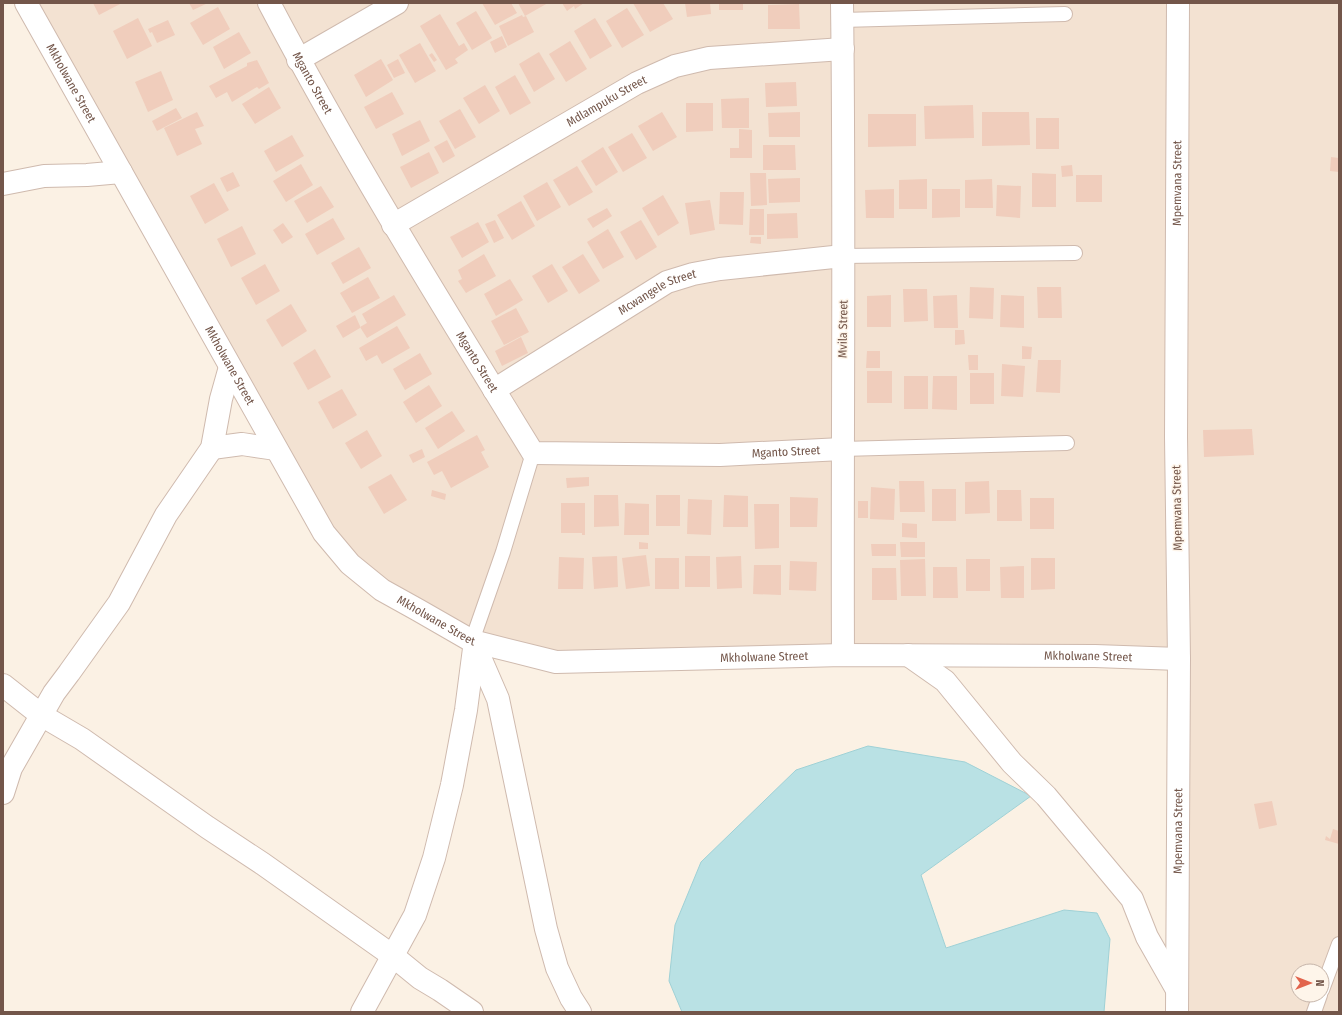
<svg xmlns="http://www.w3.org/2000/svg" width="1342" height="1015" viewBox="0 0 1342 1015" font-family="'Fira Sans Condensed',sans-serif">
  <rect width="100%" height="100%" fill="#fbf1e4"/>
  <path fill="#f3e2d2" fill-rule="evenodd" d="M26 3H1339V1012H1177L1179 659 556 662 472 641 350 564ZM1298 971H1322V995H1298Z"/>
  <path fill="#b9e1e4" stroke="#9fd1d6" d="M868 746 965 762 1031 796 921 875 946 948 1064 910 1097 913 1110 939 1104 1012H682L669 981 675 925 701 862 796 770Z"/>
  <g fill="#f0cdbc">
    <path d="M93 3H122L99 15Z"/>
    <path d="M189 3H208L193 10Z"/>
    <path d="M482 3H511L517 13 495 25Z"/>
    <path d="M518 3H548L525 16Z"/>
    <path d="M562 3H584L575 9 574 6 567 11Z"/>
    <path d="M633 3H663L673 19 650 32Z"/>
    <path d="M685 3H710L711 14 687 17Z"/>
    <rect x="719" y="3" width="24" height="7"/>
    <path d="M799 4 800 29H768V5Z"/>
    <path d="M218 7 230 29 203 45 190 23Z"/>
    <path d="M627 8 644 35 622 48 606 21Z"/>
    <path d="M476 11 492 38 472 50 456 23Z"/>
    <path d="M440 14 459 46 464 43 468 50 455 59 458 63 446 70 420 26Z"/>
    <path d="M522 15 523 17 526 16 534 32 508 46 499 26Z"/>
    <path d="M138 18 152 46 127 59 113 31Z"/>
    <path d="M595 18 612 46 590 59 574 31Z"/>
    <path d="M168 20 175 35 157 43 152 32 150 33 148 29Z"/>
    <path d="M239 32 251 53 224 69 213 47Z"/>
    <path d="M502 36 507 47 495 53 490 42Z"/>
    <path d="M570 41 587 69 566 82 549 54Z"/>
    <path d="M420 43 436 71 415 83 399 55Z"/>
    <path d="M539 52 555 79 534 92 519 64Z"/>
    <path d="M432 53 437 60 434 62 429 55Z"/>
    <path d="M381 59 393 80 366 97 354 75Z"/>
    <path d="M398 59 405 73 394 78 387 65Z"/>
    <path d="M257 60 269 83 259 89 257 87 232 102 227 92 216 98 209 86 247 66V63Z"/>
    <path d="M161 71 173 100 148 112 135 82Z"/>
    <path d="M515 75 531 103 510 115 495 87Z"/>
    <path d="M796 82 797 106 766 107 765 83Z"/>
    <path d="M485 85 500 111 479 124 463 98Z"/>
    <path d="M269 87 281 108 255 124 242 104Z"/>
    <path d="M392 92 404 114 376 129 364 107Z"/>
    <path d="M749 98V128H722L721 99Z"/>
    <path d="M686 103H713V131L686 132Z"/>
    <path d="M973 105 974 138 925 139 924 106Z"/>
    <path d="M176 108 182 118 157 131 152 121Z"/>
    <path d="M460 109 476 137 455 149 439 121Z"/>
    <path d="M197 112 204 126 195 129 202 144 177 156 164 128Z"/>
    <path d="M662 112 677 137 653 151 638 126Z"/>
    <path d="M800 112V137H769L768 113Z"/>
    <path d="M982 112H1029L1030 145 982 146Z"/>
    <path d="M868 114H916V146L868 147Z"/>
    <rect x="1036" y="118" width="23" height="31"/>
    <path d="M420 120 430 141 402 156 392 134Z"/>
    <path d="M739 129 752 130V158H730V148H739Z"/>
    <path d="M632 133 647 158 623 172 608 147Z"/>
    <path d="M292 135 304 156 276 172 264 151Z"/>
    <path d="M447 140 455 156 443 163 434 147Z"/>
    <path d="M763 145H795L796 170H763Z"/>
    <path d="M603 147 618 172 596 186 581 161Z"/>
    <path d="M429 152 439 173 411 188 400 167Z"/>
    <path d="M1331 157 1339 158V172L1330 171Z"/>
    <path d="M301 164 313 185 286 202 273 181Z"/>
    <path d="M1072 165 1073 176 1062 177 1061 166Z"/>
    <path d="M577 166 593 192 569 206 553 180Z"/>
    <path d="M233 172 240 186 227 192 220 178Z"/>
    <path d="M750 173H766L767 205 751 206Z"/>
    <path d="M1032 173 1056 174V207H1032Z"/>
    <rect x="1076" y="175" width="26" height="27"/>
    <path d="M800 178V202L769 203 768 179Z"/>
    <path d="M927 179V209H899V180Z"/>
    <path d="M992 179 993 208H965V180Z"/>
    <path d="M547 182 561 207 537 221 523 196Z"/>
    <path d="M214 183 229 210 205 224 190 196Z"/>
    <path d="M997 185 1021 186 1020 218 996 216Z"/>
    <path d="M321 186 334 207 307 223 294 201Z"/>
    <path d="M894 189V218H866L865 190Z"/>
    <path d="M932 189H960V217L932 218Z"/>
    <path d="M720 192H744L743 225 719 224Z"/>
    <path d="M663 195 679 223 658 236 642 208Z"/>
    <path d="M710 200 715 230 690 235 685 203Z"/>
    <path d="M521 201 535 226 512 240 497 215Z"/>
    <path d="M607 208 612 216 593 228 587 219Z"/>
    <path d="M750 209H764V235H749Z"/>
    <path d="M797 213 798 238 767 239V214Z"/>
    <path d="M333 218 345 239 317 255 305 234Z"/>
    <path d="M495 220 504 238 494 243 485 224Z"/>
    <path d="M641 220 657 247 636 260 620 232Z"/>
    <path d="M478 222 489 242 462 258 450 237Z"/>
    <path d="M283 223 293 237 282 244 273 230Z"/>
    <path d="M242 226 256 254 231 267 217 239Z"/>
    <path d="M608 229 624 257 603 269 587 242Z"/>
    <path d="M751 237H761V244L750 243Z"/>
    <path d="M359 247 371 268 343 284 331 263Z"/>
    <path d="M484 254 496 276 466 293 458 281 462 279 458 270Z"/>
    <path d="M583 254 600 281 579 294 562 267Z"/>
    <path d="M265 264 280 291 256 305 241 278Z"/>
    <path d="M552 264 568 291 548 303 532 276Z"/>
    <path d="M368 277 380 298 352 313 340 293Z"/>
    <path d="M510 279 523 300 496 316 484 294Z"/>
    <path d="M970 287 994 288 993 319 969 318Z"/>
    <path d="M1037 287H1061L1062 318H1038Z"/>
    <path d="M903 289H927L928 321 904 322Z"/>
    <path d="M394 295 406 315 367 338 360 327 367 323 362 314Z"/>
    <path d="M891 295V327H867V296Z"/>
    <path d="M957 295 958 328H934L933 296Z"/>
    <path d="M1001 295 1024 296V328L1000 327Z"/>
    <path d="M291 304 307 331 282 347 266 320Z"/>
    <path d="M516 308 529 332 504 345 491 321Z"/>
    <path d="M355 315 360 326V328L343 338 336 326Z"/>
    <path d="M397 326 410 348 382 364 377 355 366 361 359 348Z"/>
    <path d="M955 330H964L965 344 955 345Z"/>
    <path d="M521 337 528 353 502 366 495 351Z"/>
    <path d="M1022 346 1032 347 1031 359H1022Z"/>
    <path d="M315 349 331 377 308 390 293 363Z"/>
    <path d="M867 351H880V368H866Z"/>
    <path d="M420 353 432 374 405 390 393 369Z"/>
    <path d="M968 355H978V370H969Z"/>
    <path d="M1038 360H1061L1060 393 1036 392Z"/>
    <path d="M1002 364 1025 366 1023 397 1001 396Z"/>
    <rect x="867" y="371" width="25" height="32"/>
    <rect x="970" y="373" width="24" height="31"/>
    <rect x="904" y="376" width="24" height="33"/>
    <path d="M933 376H957V410L932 409Z"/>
    <path d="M429 385 442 406 416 423 403 402Z"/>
    <path d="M342 389 357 415 333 429 318 402Z"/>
    <path d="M452 411 465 431 438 449 425 428Z"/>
    <path d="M1252 429 1254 455 1204 457 1203 430Z"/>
    <path d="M367 430 382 456 361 469 345 443Z"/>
    <path d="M477 435 485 450 481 452 489 467 451 488 442 471 434 475 427 462Z"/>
    <path d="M422 449 425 457 413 463 409 455Z"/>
    <path d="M391 474 407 500 384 514 368 487Z"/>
    <path d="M589 477V486L567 488 566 478Z"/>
    <path d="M899 481H924L925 512H900Z"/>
    <path d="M989 481 990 513 965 514V482Z"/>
    <path d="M871 487 895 489 894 520 870 519Z"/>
    <rect x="932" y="489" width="24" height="32"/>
    <path d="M432 490 446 494 445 500 431 496Z"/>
    <path d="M997 490H1021L1022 521H997Z"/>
    <path d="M594 495H618L619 526 594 527Z"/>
    <rect x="656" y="495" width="24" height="31"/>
    <path d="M724 495 748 496V527H723Z"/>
    <path d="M790 497 818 498 817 527H790Z"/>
    <rect x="1030" y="498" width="24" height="31"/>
    <path d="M688 499 712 500 711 535 687 534Z"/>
    <rect x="858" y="501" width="10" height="17"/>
    <path d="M561 503H585V535H582V533H561Z"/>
    <path d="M625 503 649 504V535H624Z"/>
    <path d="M754 504H779V548L755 549Z"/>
    <path d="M902 523 917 524V538L902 537Z"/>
    <path d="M639 542 648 543V549H639Z"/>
    <path d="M900 542H925V557H901Z"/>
    <path d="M871 544H896V556H872Z"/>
    <path d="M646 555 650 586 626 589 622 558Z"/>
    <path d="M617 556 618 587 594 589 592 557Z"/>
    <rect x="685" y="556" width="25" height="31"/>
    <path d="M741 556 742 588 717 589 716 557Z"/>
    <path d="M559 557 584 558 583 589H558Z"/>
    <rect x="655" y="558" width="24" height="31"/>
    <path d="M1031 558H1055V589L1031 590Z"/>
    <path d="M925 559 926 596H901L900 560Z"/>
    <rect x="966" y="559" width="24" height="32"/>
    <path d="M790 561 817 562 816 591 789 590Z"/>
    <path d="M754 565H781V595L753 594Z"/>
    <path d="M1024 566V598H1001L1000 567Z"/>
    <path d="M933 567H957L958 598H933Z"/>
    <path d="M872 568H896L897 600H872Z"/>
    <path d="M1272 801 1277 825 1259 829 1254 804Z"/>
    <path d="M1333 829 1339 831V844L1325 840 1326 836 1330 839Z"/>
  </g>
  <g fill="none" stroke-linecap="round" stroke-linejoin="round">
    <defs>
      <g id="service">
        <path d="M842 20 1065 14"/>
        <path d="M843 256 1075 253"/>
        <path d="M842 449 1067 443"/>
        <path d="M472 641 503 552 533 453"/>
        <path d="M1322 990 1339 944"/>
        <path d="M1314 1012 1320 995"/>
      </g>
      <g id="minor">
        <path id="s1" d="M26 3 324 533 350 564 382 590 418 610 472 641 556 662 843 655 1095 656 1179 659"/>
        <path id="s2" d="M269 3C350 157 442 305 533 453L720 455 842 449"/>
        <path d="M842 3C845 220 842 438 843 655"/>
        <path d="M298 60 397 3"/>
        <path d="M3 184 44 176 87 175 121 172"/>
        <path id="s3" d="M393 225 637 83 675 66 709 58 843 49"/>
        <path id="s4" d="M494 390 667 282 693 274 720 269 843 256"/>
        <path d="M212 448 242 444 276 449"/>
        <path d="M475 646 498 699 546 929 557 968 571 998 580 1012"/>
        <path d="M908 655 945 681 1012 763 1046 796 1132 899 1147 937 1176 988"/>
        <path d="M3 685 41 715 82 739 207 827 263 864 393 956 420 978 440 990 472 1012"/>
        <path d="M3 793 11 768 54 693 69 673 119 603 166 515 212 448 221 399 230 367"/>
        <path d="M362 1012 415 915 434 858 452 785 466 710 475 641"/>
        <path id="s5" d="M1177 1012 1179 659 1176 437 1178 3"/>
      </g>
    </defs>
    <use href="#service" stroke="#cfbaae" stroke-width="16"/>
    <use href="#minor" stroke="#cfbaae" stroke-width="24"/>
    <use href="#service" stroke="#fff" stroke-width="14"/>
    <use href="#minor" stroke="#fff" stroke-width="22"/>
  </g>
  <g text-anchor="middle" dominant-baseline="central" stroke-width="3" stroke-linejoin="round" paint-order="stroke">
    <g font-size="12" fill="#73564a" stroke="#fef5ea">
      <text stroke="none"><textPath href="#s1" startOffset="92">Mkholwane Street</textPath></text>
      <text stroke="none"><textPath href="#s2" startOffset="91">Mganto Street</textPath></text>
      <text stroke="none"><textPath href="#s3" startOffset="247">Mdlampuku Street</textPath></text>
      <text stroke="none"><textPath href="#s5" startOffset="829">Mpemvana Street</textPath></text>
      <text stroke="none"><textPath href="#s4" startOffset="191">Mcwangele Street</textPath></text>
      <text transform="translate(843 329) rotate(-89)">Mvila Street</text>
      <text stroke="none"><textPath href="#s2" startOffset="415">Mganto Street</textPath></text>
      <text stroke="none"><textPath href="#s1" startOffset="416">Mkholwane Street</textPath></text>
      <text stroke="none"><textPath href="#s2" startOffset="775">Mganto Street</textPath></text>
      <text transform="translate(1177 508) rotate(-91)">Mpemvana Street</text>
      <text stroke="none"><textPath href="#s1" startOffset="752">Mkholwane Street</textPath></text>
      <text stroke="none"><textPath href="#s1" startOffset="1412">Mkholwane Street</textPath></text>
      <text stroke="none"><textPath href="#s1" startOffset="1088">Mkholwane Street</textPath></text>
      <text stroke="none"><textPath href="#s5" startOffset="181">Mpemvana Street</textPath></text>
    </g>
  </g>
  <rect width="1342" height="1015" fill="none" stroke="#73564a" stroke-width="8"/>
  <g transform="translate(1310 983) rotate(90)"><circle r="19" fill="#fef5ea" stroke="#c6b5aa"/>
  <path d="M0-3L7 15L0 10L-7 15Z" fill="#e2644c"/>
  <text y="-6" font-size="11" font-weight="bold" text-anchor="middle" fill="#73564a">N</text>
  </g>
</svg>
